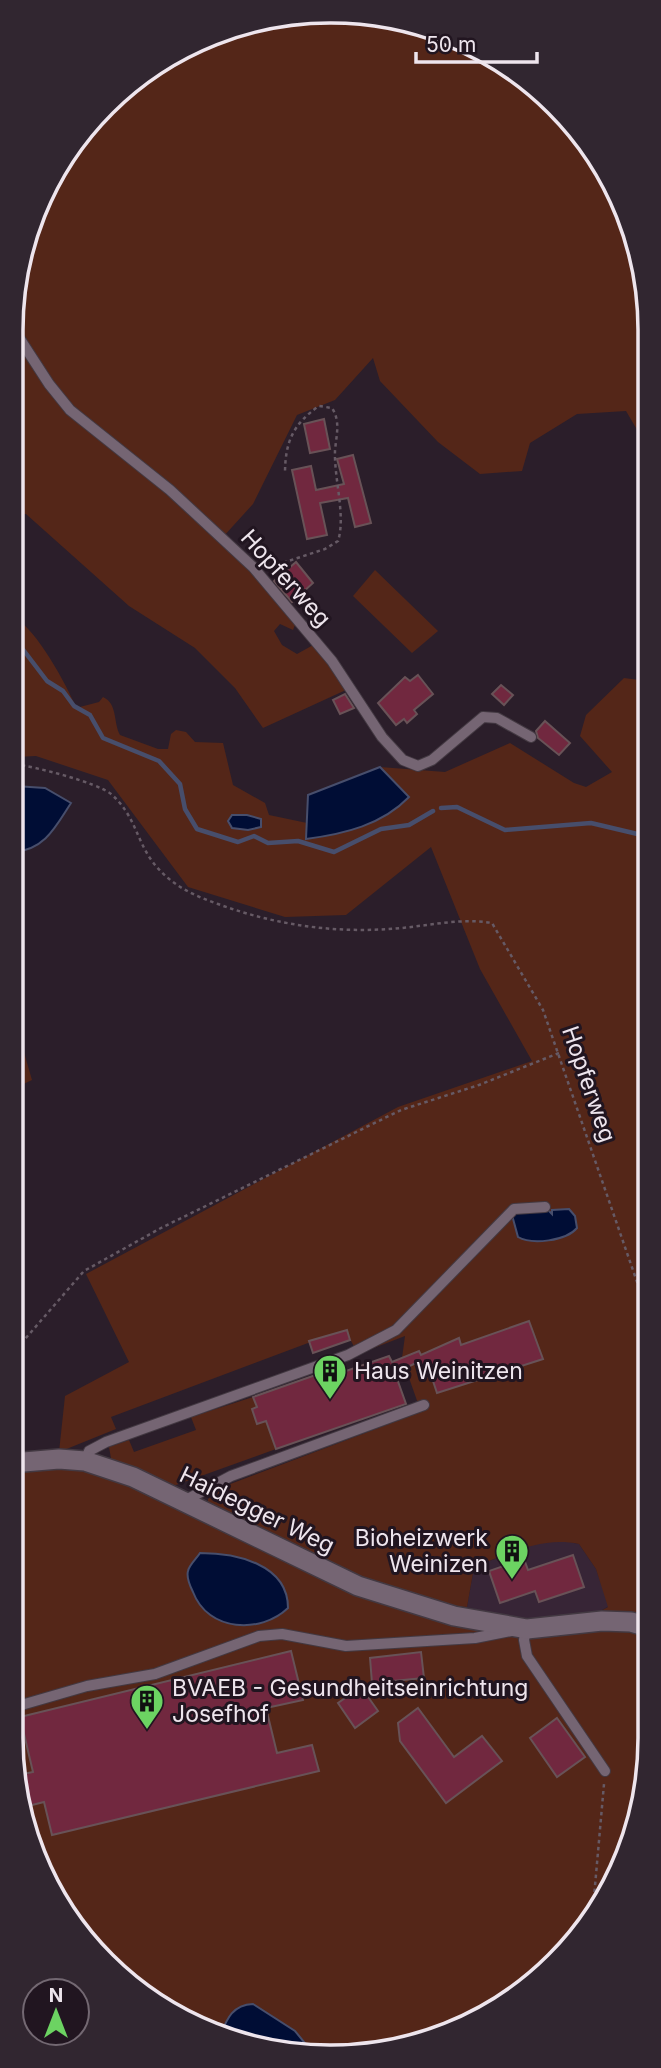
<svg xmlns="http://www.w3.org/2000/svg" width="661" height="2068" viewBox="0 0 661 2068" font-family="Inter,sans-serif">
  <rect width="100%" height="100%" fill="#2b1e2a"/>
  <path fill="#372536" d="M560 1540 579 1544 596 1569 609 1606 585 1620 513 1619 467 1607 474 1567 538 1542Z"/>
  <g fill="#542618">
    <path d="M268 17H393L490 53 557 105 618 189 648 288 647 434 639 433 626 411 577 414 530 443 522 471 480 474 438 442 380 381 373 358 335 400 297 415 253 504 223 537 70 410 16 333 17 268 65 152 153 64Z"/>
    <path d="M16 339 36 371 134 465 233 550 292 617 295 625 293 630 280 624 274 631 282 645 297 654 315 644 348 689 263 728 235 688 195 648 129 606 26 514H16Z"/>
    <path d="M375 570 438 631 412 653 353 596Z"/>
    <path d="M15 618C36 629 67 685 76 708L99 702 103 697C118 704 113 722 120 735L158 749H168L171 734 176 730 186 732 195 742 223 743 233 785 265 803 269 815 307 823 306 839C344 834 382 825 409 797L380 767 445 772 510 743 574 783 586 787 612 772 580 736 586 715 624 678 647 681 644 1800 596 1916 509 2003 413 2047 289 2055 189 2024 90 1949 35 1860 11 1738 12 1463 59 1459 85 1461 133 1477 358 1586 454 1616 527 1629 560 1627 577 1624 608 1607 596 1569 579 1544C541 1536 509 1554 474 1567L467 1607C387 1603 279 1546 208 1509V1499L225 1486 421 1412 402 1358 405 1336 358 1354 350 1339 332 1334 111 1417 116 1429 59 1452 65 1396 129 1362 86 1274 398 1107 532 1061 480 969 431 847 346 915 285 917 188 887 108 780 36 756 15 757Z"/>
    <path d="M14 1018 32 1080 13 1089Z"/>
    <path d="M253 1397 257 1407 252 1410 257 1424 266 1421 276 1449 176 1485 162 1484 112 1464 109 1447 129 1440 134 1452 196 1430 191 1417Z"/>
  </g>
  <g fill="#000d35" stroke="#474e6c" stroke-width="2">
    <path d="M380 767 409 797C382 825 344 834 306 839L308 795Z"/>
    <path d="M15 786 45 788 71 803C56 826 45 850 14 852Z"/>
    <path d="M232 815H247L261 819V827L248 830 232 828 228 821Z"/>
    <path d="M569 1209 575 1216 577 1228C566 1241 532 1245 518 1237L512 1215 515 1212 548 1210 552 1214V1210Z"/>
    <path d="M200 1553C236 1553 288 1564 288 1608 261 1634 208 1632 193 1592 190 1586 186 1578 188 1571 189 1565 197 1558 200 1553Z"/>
    <path d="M253 2004 295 2031 313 2053 289 2055 221 2034C227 2018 233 2005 253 2004Z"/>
  </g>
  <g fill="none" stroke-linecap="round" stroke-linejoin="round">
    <g stroke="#474e6c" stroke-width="4.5">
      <path d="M15 639 47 681 63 691 74 706 90 715 103 738 159 761 180 784 185 809 197 829 238 842 254 836 268 843 298 841 334 852 381 829 409 825 433 811"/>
      <path d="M441 808 457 807 505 830 591 823 646 836"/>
    </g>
  </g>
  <g fill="#71283f" stroke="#685257" stroke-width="2">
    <path d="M324 419 330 449 310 453 304 424Z"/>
    <path d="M353 455 371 523 355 527 348 498 320 503 327 535 307 539 292 470 311 466 316 490 344 484 337 459Z"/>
    <path d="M296 562 313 583 292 602 274 581Z"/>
    <path d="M418 675 433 694 414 710 417 714 407 723 404 719 396 725 378 703 405 677 410 681Z"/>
    <path d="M501 685 513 695 504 705 492 694Z"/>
    <path d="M345 694 354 708 340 714 333 700Z"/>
    <path d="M545 721 570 743 559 755 538 738 536 731Z"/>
    <path d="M529 1321 543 1359 437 1393 431 1375 423 1378 418 1362 395 1373 406 1404 276 1449 266 1421 257 1424 252 1409 257 1407 253 1397 324 1372 326 1378 389 1356 392 1362 419 1351 421 1355 459 1338 461 1345Z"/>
    <path d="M347 1330 350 1340 313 1353 309 1341Z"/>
    <path d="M573 1555 584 1587 539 1602 535 1591 500 1603 489 1571 524 1559 528 1570Z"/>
    <path d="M291 1651 303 1700 266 1708 277 1753 312 1745 319 1771 52 1835 44 1802 24 1807 18 1775 33 1772 20 1717Z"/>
    <path d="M421 1652 424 1678 372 1683 370 1658Z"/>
    <path d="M361 1687 378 1711 355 1728 338 1703Z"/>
    <path d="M418 1708 454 1757 482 1736 502 1761 446 1803 400 1741 398 1723Z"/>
    <path d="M557 1718 585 1757 557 1777 530 1738Z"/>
  </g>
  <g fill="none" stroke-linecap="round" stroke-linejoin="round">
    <defs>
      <g id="lane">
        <path d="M16 333 49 384 70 410 170 490 253 567 332 661 382 737 403 760 418 766 432 760 483 717 497 718 531 737"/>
        <path d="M85 1461 89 1451 106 1442 348 1355 396 1330 514 1209 545 1207"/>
        <path d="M184 1501 231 1476 424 1405"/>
        <path d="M526 1629 524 1640 527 1656 605 1771"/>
        <path d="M11 1708 87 1686 155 1674 259 1636 282 1634 346 1646 475 1638 511 1631"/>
      </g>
      <path id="street" d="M12 1463 59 1459 85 1461 133 1477 358 1586 454 1616 527 1629 602 1621 631 1622 645 1626"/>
    </defs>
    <use href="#lane" stroke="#433942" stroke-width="12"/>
    <use href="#street" stroke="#433942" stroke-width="22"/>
    <g stroke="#665a65" stroke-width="2.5" stroke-dasharray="3.5 3.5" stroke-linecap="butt">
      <path d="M270 567 325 549 338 541C346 516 334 479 335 451 336 436 341 422 332 408L319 406C293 424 285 442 285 474"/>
      <path d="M15 764C35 767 96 782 111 794 135 815 136 839 152 861 169 884 192 895 218 904 278 926 339 934 402 928 432 925 462 918 492 923L543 1010 645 1305"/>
      <path d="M12 1354 84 1271 161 1228 401 1110 479 1085 559 1053"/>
      <path d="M592 1920 604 1784"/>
    </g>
    <use href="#lane" stroke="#756573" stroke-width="10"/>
    <use href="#street" stroke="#756573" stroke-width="19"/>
  </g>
  <defs>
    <symbol id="building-pin" viewBox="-11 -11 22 30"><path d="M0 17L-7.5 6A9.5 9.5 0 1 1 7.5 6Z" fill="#6cd362" stroke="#211520"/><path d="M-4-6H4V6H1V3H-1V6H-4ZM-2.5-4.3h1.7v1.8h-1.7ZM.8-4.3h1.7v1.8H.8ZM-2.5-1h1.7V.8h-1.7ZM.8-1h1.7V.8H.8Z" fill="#111"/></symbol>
  </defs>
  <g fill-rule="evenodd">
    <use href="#building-pin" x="311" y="1352" width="38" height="52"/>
    <use href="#building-pin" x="493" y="1532" width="38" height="52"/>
    <use href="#building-pin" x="128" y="1682" width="38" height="52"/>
  </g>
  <g text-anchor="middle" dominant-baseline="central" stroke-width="6" stroke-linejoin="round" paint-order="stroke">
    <g font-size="23" fill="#eee5ed" stroke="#211520">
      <text transform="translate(286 578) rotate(48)">Hopferweg</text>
      <text transform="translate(589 1084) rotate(71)">Hopferweg</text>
      <text transform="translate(257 1510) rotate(26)">Haidegger Weg</text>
    </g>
    <g font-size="23" fill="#eee5ed" stroke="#211520" text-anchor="start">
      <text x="354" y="1371">Haus Weinitzen</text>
      <text x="488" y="1538" text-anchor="end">Bioheizwerk<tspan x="488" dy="26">Weinizen</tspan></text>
      <text x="172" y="1688">BVAEB - Gesundheitseinrichtung<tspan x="172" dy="26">Josefhof</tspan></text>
    </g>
  </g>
  <path d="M0 0H661V2068H0ZM330 23H331A307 307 0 0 1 638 330V1738A307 307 0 0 1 331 2045H330A307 307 0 0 1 23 1738V330A307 307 0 0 1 330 23Z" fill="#312630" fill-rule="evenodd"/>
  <path fill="none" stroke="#eee5ed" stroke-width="3.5" d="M330 23H331A307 307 0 0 1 638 330V1738A307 307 0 0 1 331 2045H330A307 307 0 0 1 23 1738V330A307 307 0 0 1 330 23Z"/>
  <g transform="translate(56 2012)"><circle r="33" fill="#211520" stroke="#736872" stroke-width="2"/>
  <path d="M0-5L12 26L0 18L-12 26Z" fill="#6cd362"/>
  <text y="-10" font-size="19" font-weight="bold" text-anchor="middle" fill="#eee5ed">N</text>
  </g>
  <path d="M416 52v10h121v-10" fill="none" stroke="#eee5ed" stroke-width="3.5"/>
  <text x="426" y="52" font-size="21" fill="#eee5ed" stroke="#211520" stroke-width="5" paint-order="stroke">50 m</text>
</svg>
